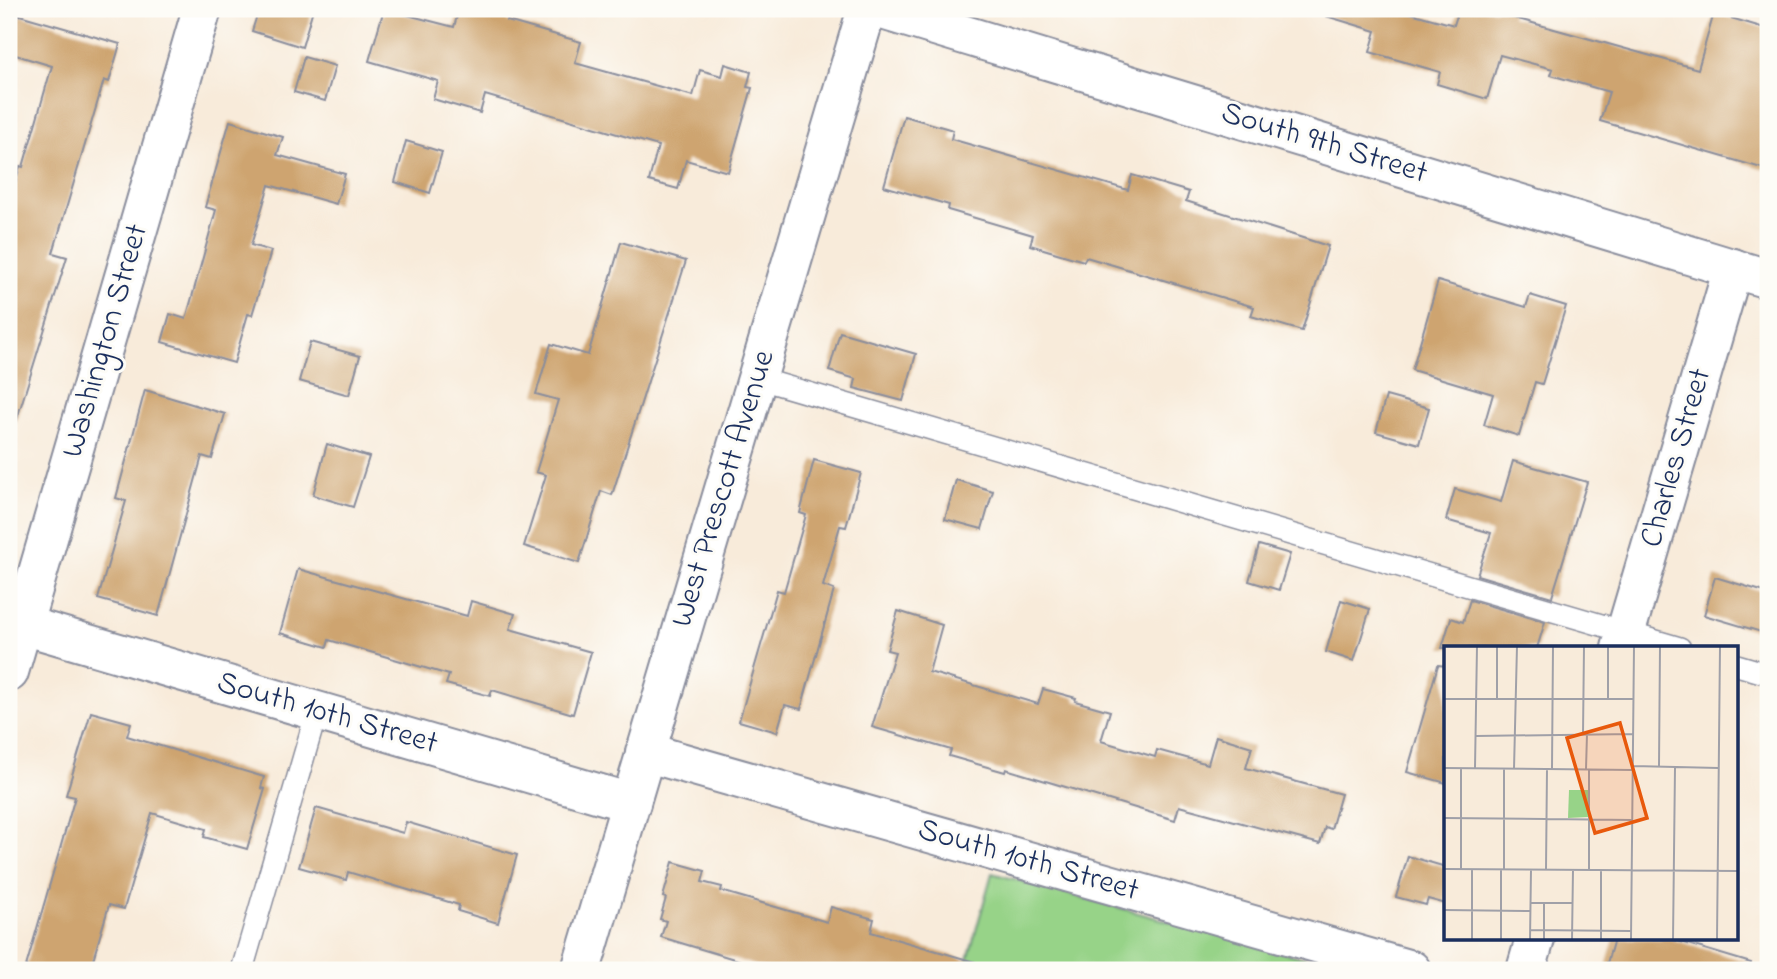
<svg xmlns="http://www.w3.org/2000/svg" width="1777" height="979" viewBox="0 0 1777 979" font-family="'Indie Flower',sans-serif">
  <rect width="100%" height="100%" fill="#fdfcf7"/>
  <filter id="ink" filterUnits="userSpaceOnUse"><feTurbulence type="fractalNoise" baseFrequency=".0143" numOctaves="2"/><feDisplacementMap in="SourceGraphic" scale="14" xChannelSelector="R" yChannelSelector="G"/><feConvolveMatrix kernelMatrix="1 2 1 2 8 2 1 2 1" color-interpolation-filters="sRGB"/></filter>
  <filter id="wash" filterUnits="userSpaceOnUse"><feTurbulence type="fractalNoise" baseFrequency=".00686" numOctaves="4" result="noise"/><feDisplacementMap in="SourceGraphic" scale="28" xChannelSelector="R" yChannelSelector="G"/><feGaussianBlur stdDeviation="1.57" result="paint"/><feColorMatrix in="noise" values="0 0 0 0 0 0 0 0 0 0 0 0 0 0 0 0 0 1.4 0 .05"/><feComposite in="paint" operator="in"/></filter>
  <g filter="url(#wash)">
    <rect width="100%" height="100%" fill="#f8ebda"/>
    <path fill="#97d388" stroke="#598173" stroke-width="2" d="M992 873 1348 970H965Z"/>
    <g id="blocks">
      <g fill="#cea470">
        <path d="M259 9H313L302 47 252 31Z"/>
        <path d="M384 9 454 27 459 9H479L508 17 507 21 581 42 575 63 693 96 700 70 722 76 725 64 751 72 747 87 752 88 728 172 686 160 678 189 649 181 658 146 485 95 480 113 433 99 438 81 369 61Z"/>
        <path d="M1327 9H1396L1454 25 1459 9H1514L1511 17 1698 69 1714 13 1768 29V170L1600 121 1609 92 1551 75 1553 69 1500 55 1487 99 1437 84 1440 72 1370 52 1376 31 1326 16Z"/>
        <path d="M9 12 120 44 109 82 104 80 53 253 67 257 16 422 9 421V204L20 166 23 167 52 66 9 53Z"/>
        <path d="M304 57 335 66 325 101 294 92Z"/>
        <path d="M904 116 953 130 951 139 1128 190 1132 175 1189 192 1186 201 1328 246 1302 331 1251 316 1254 307 1086 257 1084 261 1030 245 1033 235 948 210 949 205 884 186Z"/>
        <path d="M230 121 283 137 277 155 345 174 336 204 269 185 251 245 271 251 252 315 248 314 234 363 162 342 170 314 186 319 216 210 205 207Z"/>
        <path d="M406 141 442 152 430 193 395 182Z"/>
        <path d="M621 242 686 261 612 495 601 491 579 563 524 546 546 475 536 472 558 400 536 394 551 344 588 355Z"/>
        <path d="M1438 281 1526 307 1530 295 1566 306 1542 384 1535 382 1519 436 1484 425 1493 394 1412 370Z"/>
        <path d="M840 332 916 354 903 401 854 388 856 379 829 371Z"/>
        <path d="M310 342 360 356 349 395 299 381Z"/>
        <path d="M145 390 225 414 212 459 202 456 158 616 98 599 126 501 116 498Z"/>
        <path d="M1386 396 1429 408 1419 444 1376 432Z"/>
        <path d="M327 444 369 457 353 507 313 495Z"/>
        <path d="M814 460 861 473 846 527 840 526 823 586 834 590 801 709 785 705 777 732 739 721 777 590 784 592 806 515 800 513Z"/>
        <path d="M1513 461 1587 482 1552 597 1477 575 1491 533 1446 520 1455 489 1501 502Z"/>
        <path d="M956 480 993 491 982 529 945 519Z"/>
        <path d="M1259 545 1290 554 1279 590 1249 581Z"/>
        <path d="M298 569 467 616 471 601 515 614 510 629 591 652 573 714 492 690 490 696 446 684 449 675 329 640 327 647 280 633Z"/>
        <path d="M1715 577 1768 593V634L1704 615Z"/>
        <path d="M1341 600 1370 609 1354 661 1326 652Z"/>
        <path d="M1470 600 1545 622 1537 648H1442L1451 618 1463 622Z"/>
        <path d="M898 611 942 625 929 672 1038 704 1043 689 1076 698 1075 701 1110 711 1101 741 1155 757 1157 750 1208 764 1216 736 1252 747 1246 768 1341 794 1331 829 1325 827 1320 844 1179 806 1175 820 1006 769 1005 772 949 756 951 750 872 727 895 652 887 650Z"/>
        <path d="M1438 665 1446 666V783L1407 772Z"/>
        <path d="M91 712 131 723 127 736 264 777 261 788 265 789 247 849 204 837 206 829 152 813 124 909 109 905 90 970H25L75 797 66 795Z"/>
        <path d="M316 808 403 833 406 822 517 855 498 923 458 911 459 905 348 872 346 880 299 867Z"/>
        <path d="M1408 856 1446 867V904L1428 899 1426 905 1396 897Z"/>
        <path d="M673 862 705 871 702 882 722 887 721 891 827 922 831 907 874 919 871 932 975 962 974 970H771L661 937 666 921 660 919 666 898 663 897Z"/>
        <path d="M1614 939H1671L1751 963 1750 970H1605Z"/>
      </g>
    </g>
  </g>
  <g filter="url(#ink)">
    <use href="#blocks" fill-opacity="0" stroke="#8a8d9c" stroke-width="2"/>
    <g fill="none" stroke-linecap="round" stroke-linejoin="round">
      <defs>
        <g id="service">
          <path d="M757 378 1680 648"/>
          <path d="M1737 665 1768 674"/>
          <path d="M242 970 317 711"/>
        </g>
        <g id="minor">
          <path d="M23 625 631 803"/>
          <path d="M1621 648 1733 268"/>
          <path d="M9 672 202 9"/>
          <path d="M645 752 1411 970"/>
          <path d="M1526 970 1535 939"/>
        </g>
        <path id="tertiary" d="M581 970 867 9"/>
        <path id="primary" d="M879 9 1768 279"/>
      </defs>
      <use href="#service" stroke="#8a8d9c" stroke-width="24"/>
      <use href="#minor" stroke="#8a8d9c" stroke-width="42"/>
      <use href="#tertiary" stroke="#8a8d9c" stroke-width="42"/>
      <use href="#primary" stroke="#8a8d9c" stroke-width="42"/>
      <use href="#service" stroke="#fff" stroke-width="21"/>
      <use href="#minor" stroke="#fff" stroke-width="38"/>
      <use href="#tertiary" stroke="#fff" stroke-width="38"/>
      <use href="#primary" stroke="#fff" stroke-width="38"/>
    </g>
  </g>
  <g text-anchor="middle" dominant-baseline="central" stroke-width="6" stroke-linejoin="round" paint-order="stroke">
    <g font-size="32" fill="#1b2f5e" stroke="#fdfcf7">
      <text transform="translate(1324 144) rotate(17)">South 9th Street</text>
      <text transform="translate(106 341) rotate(-74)">Washington Street</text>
      <text transform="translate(1677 458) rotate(-74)">Charles Street</text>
      <text transform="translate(724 489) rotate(-73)">West Prescott Avenue</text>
      <text transform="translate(327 714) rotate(16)">South 10th Street</text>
      <text transform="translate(1028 861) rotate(16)">South 10th Street</text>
    </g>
  </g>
  <g transform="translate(1444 646)">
    <rect width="294" height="294" fill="#f8ebda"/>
    <path d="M125 144H144V171L124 172Z" fill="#97d388"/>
    <path fill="none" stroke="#a0a0a8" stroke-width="2" d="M0 53H189M53 53V0M164 53V0M139 88 140 0M32 90 189 88M189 120 275 122M215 120 216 0M0 122 189 124M31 122 33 0M70 123 73 0M108 123 109 0M142 123 143 88M0 172 188 174M0 223 294 225M17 223V122M60 223V122M102 223 103 123M145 224V123M86 257H128M0 264 86 265M86 284 187 285M28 294V223M57 294V223M86 294 87 223M100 294V257M128 294 129 223M157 294V224M187 294 190 0M229 294 231 121M273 294 276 0"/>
    <path fill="#e8590c" fill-opacity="0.15" stroke="#e8590c" stroke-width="3.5" d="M176 77 203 172 151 187 123 92Z"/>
    <rect width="294" height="294" fill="none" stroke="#1b2f5e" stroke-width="3.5"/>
  </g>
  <rect width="1777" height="979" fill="none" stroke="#fdfcf7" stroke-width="35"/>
</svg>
